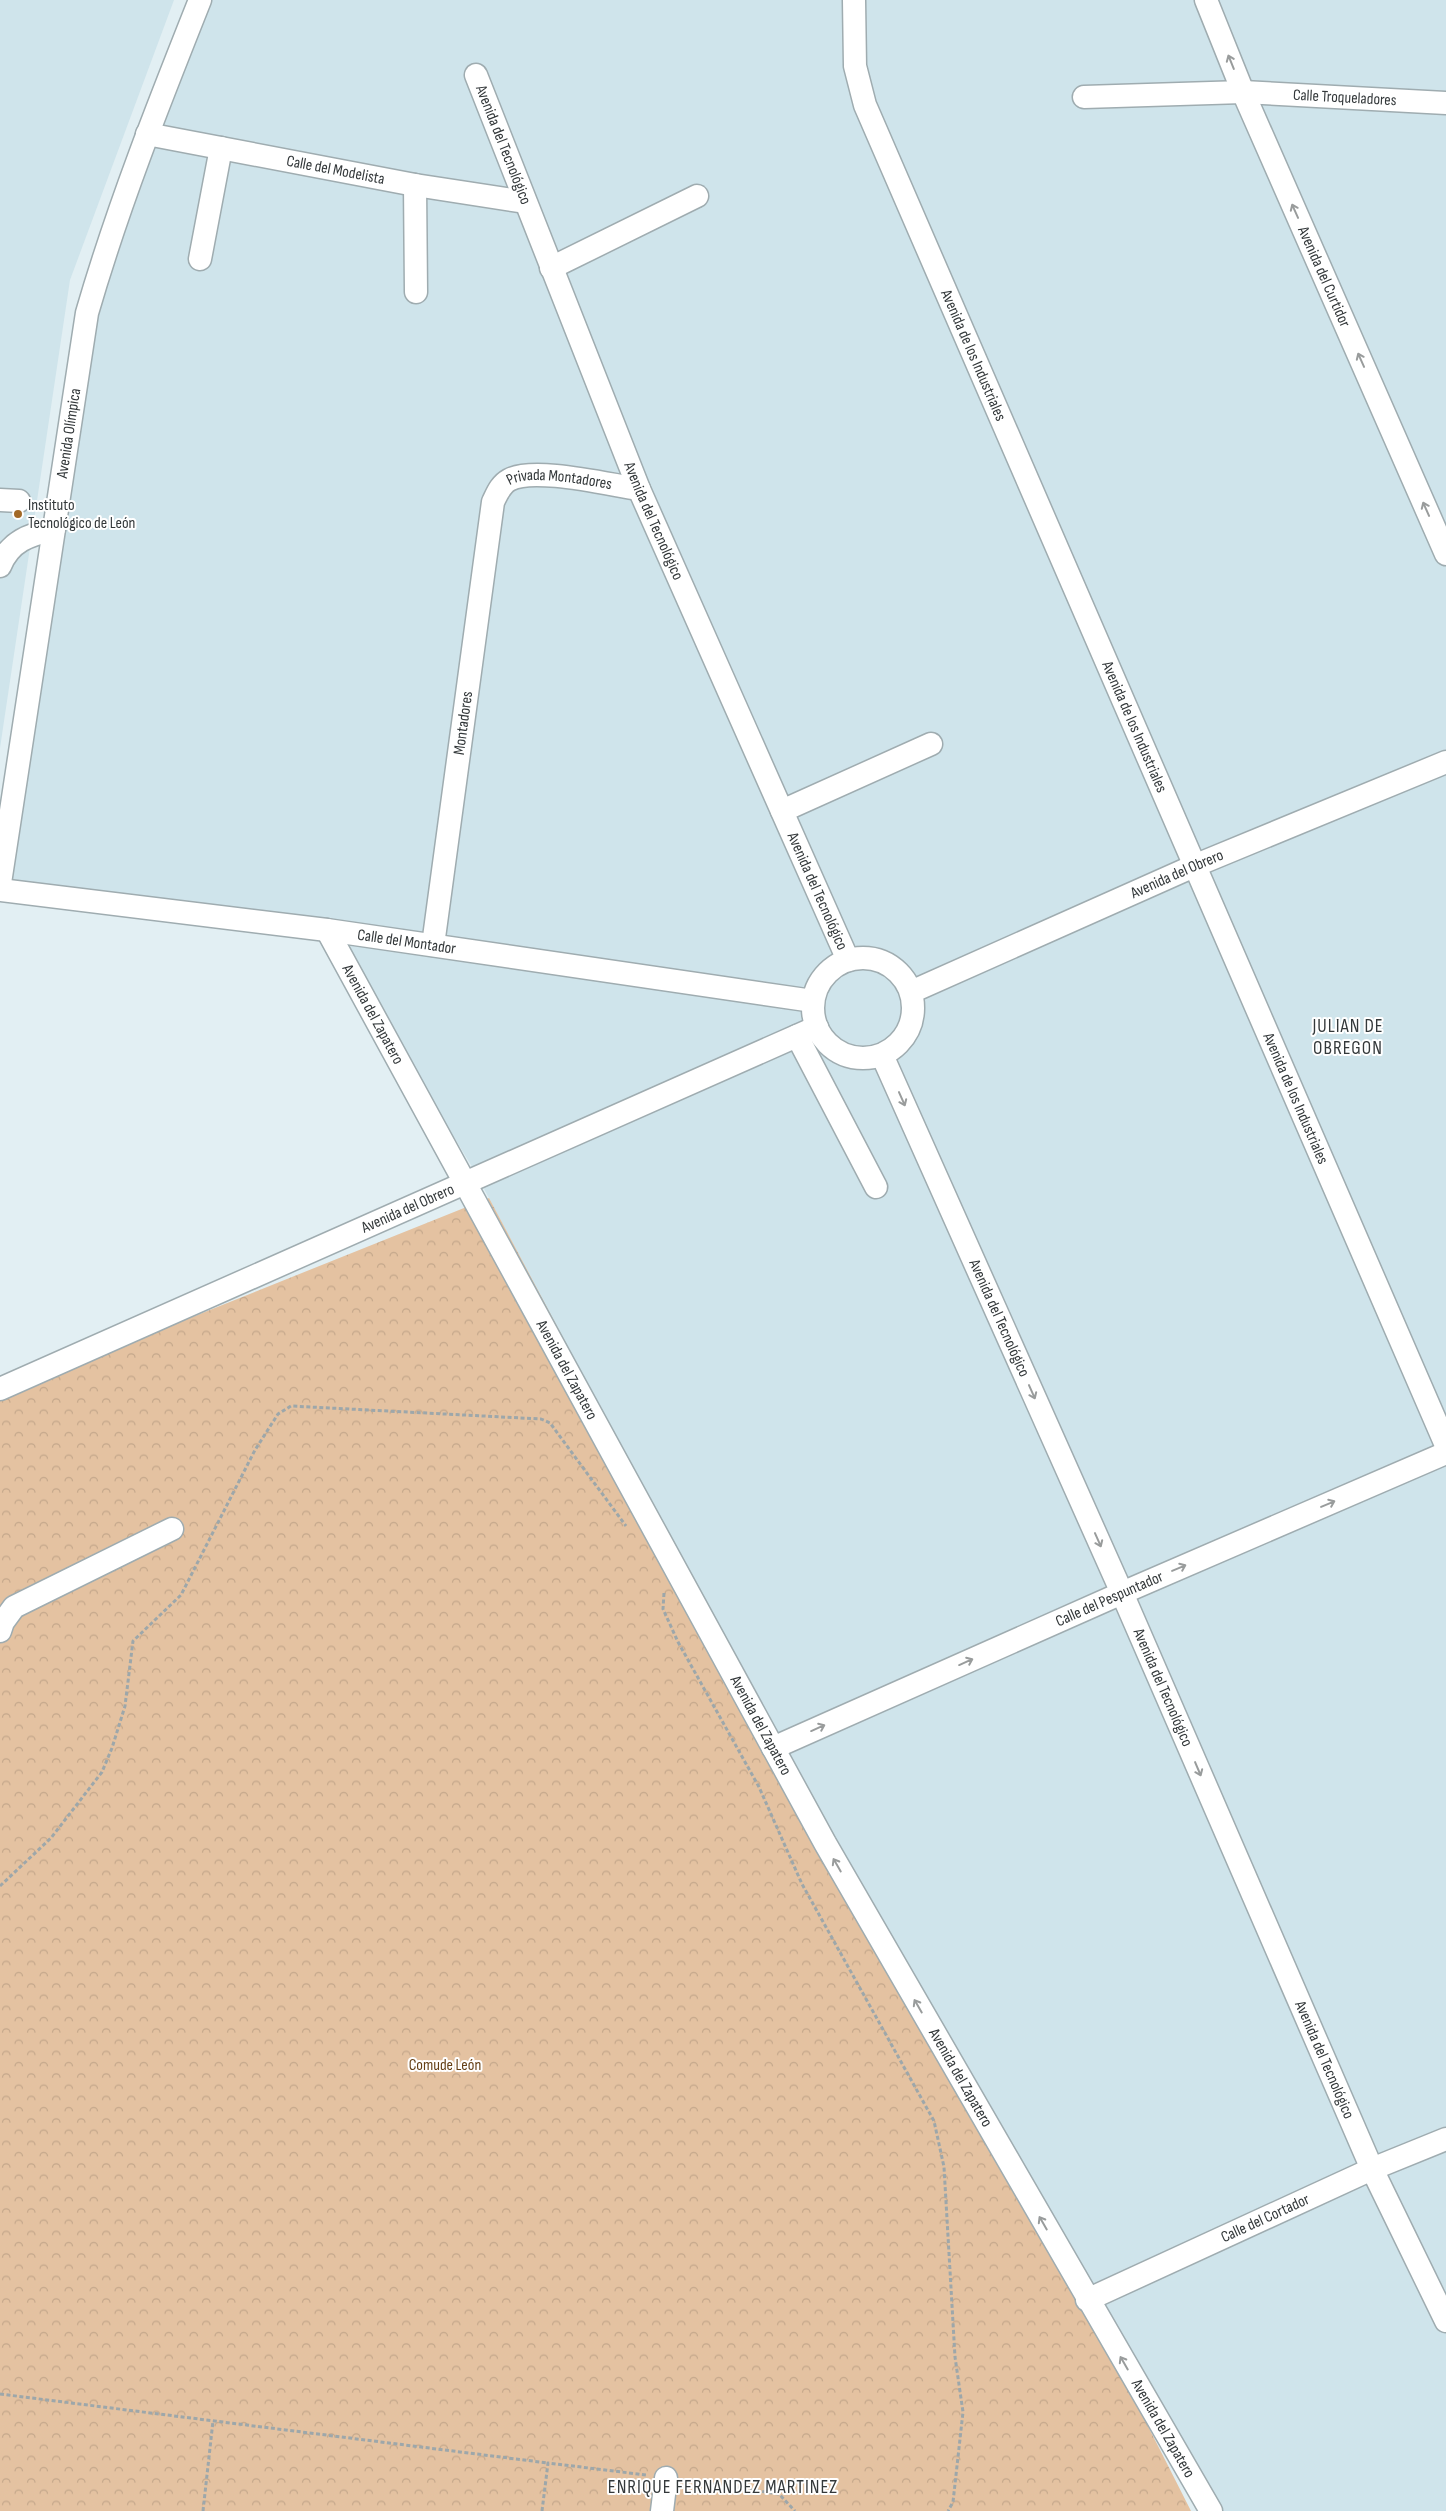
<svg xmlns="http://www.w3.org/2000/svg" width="1446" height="2511" viewBox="0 0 1446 2511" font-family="'Sofia Sans Condensed',sans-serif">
  <defs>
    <pattern id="park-crowns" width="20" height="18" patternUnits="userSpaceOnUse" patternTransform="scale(1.25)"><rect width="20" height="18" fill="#e4c2a1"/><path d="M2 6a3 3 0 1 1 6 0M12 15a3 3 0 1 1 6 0" fill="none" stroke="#c4a78b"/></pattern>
  </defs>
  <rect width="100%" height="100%" fill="#e2eff3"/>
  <g fill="#cfe4eb">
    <path d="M0 0H174L70 280 0 748Z"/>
    <path d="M211 0H1446V2511H1213L889 1952 474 1170 324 923 8 880 94 290Z"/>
  </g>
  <path fill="url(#park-crowns)" d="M489 1198 889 1952 1084 2300 1191 2511H0V1394Z"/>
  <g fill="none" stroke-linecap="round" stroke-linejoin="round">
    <defs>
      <g id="minor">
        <path id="s1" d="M854 0 855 66 865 105 1446 1445"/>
        <path id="s2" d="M1206 0 1243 92 1446 554"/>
        <path id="s3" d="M476 75 639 489 848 960"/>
        <path id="s4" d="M1084 97 1243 92 1446 103"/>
        <path id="s5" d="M147 134 415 185 525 202"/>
        <path d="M415 185 416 292"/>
        <path d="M200 259 221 148"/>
        <path d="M551 268 697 196"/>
        <path d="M0 500 19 501"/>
        <path d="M0 566C10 541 29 535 54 529"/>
        <path d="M782 811 931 744"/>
        <path id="s6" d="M0 883 87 313C118 206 159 103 200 0"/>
        <path id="s7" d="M0 890 327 930 813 1001"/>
        <path id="s8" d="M327 930 825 1843 1211 2511"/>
        <path id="s9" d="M433 945 493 502C497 494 500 485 509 480 533 466 610 485 639 489"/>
        <circle cx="863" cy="1008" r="50"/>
        <path id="s10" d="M911 992 1194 866 1446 762"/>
        <path d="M797 1036 876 1187"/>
        <path id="s11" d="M882 1055 1122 1593 1372 2169 1446 2321"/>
        <path id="s12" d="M0 1389 817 1027"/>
        <path d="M0 1631 3 1622 14 1607 172 1529"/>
        <path id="s13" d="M773 1748 1122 1593 1446 1453"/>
        <path id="s14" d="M1087 2300 1372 2169 1446 2139"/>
        <path d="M662 2511 666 2478"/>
      </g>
    </defs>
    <use href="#minor" stroke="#9facb0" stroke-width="25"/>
    <g stroke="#9da7aa" stroke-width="3" stroke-dasharray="4 2.5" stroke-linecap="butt">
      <path d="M664 1593 663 1609 678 1642 759 1787 802 1884 934 2121 944 2167 955 2357 963 2412 953 2502 948 2511"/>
      <path d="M0 1886 51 1838 102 1772 112 1748 125 1706 133 1641 181 1595 255 1450 278 1414 291 1406 541 1419 550 1423 626 1526"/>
      <path d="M0 2394 548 2463"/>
      <path d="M685 2480 779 2494 795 2511"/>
      <path d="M203 2511 213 2421"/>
      <path d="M542 2511 548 2463 646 2475"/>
    </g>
    <use href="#minor" stroke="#fff" stroke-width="22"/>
  </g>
  <defs><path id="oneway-shaft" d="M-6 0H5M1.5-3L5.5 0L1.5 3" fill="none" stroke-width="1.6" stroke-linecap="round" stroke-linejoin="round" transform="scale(1.25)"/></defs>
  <g stroke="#999c9c">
    <use href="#oneway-shaft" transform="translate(1231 62) rotate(-112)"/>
    <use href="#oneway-shaft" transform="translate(1295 211) rotate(-114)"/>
    <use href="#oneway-shaft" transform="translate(1361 360) rotate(-114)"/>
    <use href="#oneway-shaft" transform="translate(1426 509) rotate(-114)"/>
    <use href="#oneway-shaft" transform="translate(902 1099) rotate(66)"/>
    <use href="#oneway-shaft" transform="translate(1032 1392) rotate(66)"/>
    <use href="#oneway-shaft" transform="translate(1328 1504) rotate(-23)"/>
    <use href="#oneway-shaft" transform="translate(1098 1540) rotate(66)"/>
    <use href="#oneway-shaft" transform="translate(1179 1568) rotate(-23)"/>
    <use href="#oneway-shaft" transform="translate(966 1662) rotate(-24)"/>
    <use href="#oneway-shaft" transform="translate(818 1728) rotate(-24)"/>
    <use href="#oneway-shaft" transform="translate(1198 1769) rotate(67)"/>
    <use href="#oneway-shaft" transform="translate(837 1865) rotate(-120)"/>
    <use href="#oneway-shaft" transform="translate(918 2006) rotate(-120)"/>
    <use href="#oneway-shaft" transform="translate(1043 2223) rotate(-120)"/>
    <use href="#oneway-shaft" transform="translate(1124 2363) rotate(-120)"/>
  </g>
  <circle fill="#a26927" stroke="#fff" stroke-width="2" cx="18" cy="514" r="5"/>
  <g text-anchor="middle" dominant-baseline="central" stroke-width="4" stroke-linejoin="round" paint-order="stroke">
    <g font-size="16" fill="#33383a" stroke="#fff">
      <text stroke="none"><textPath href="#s4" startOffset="261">Calle Troqueladores</textPath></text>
      <text stroke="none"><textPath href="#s3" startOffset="75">Avenida del Tecnológico</textPath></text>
      <text stroke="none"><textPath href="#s5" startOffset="192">Calle del Modelista</textPath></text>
      <text stroke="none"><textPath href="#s2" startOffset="301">Avenida del Curtidor</textPath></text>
      <text stroke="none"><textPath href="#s1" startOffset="379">Avenida de los Industriales</textPath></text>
      <text stroke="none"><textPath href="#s6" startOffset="455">Avenida Olímpica</textPath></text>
      <text stroke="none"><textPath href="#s9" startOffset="526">Privada Montadores</textPath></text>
      <text stroke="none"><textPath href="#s3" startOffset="480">Avenida del Tecnológico</textPath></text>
      <text stroke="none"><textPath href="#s9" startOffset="224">Montadores</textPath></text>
      <text stroke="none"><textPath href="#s1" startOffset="784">Avenida de los Industriales</textPath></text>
      <text stroke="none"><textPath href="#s10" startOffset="291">Avenida del Obrero</textPath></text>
      <text stroke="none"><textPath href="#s3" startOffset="885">Avenida del Tecnológico</textPath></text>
      <text stroke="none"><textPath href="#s7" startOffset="410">Calle del Montador</textPath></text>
      <text stroke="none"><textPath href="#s8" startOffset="96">Avenida del Zapatero</textPath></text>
      <text stroke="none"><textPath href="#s1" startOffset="1189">Avenida de los Industriales</textPath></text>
      <text stroke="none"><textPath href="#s12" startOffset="446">Avenida del Obrero</textPath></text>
      <text stroke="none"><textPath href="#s11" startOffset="288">Avenida del Tecnológico</textPath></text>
      <text stroke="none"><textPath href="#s8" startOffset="501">Avenida del Zapatero</textPath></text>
      <text stroke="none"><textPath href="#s13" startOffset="368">Calle del Pespuntador</textPath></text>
      <text stroke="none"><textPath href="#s11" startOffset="692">Avenida del Tecnológico</textPath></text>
      <text stroke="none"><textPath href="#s8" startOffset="906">Avenida del Zapatero</textPath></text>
      <text stroke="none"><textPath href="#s11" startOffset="1098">Avenida del Tecnológico</textPath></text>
      <text stroke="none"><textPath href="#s8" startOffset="1311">Avenida del Zapatero</textPath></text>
      <text stroke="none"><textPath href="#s14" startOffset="196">Calle del Cortador</textPath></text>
      <text stroke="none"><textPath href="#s8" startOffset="1716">Avenida del Zapatero</textPath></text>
    </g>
    <g font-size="16" fill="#33383a" stroke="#fff" text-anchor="start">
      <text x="28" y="505">Instituto<tspan x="28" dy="18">Tecnológico de León</tspan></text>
    </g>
    <g font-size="16" fill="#643f15" stroke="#fff">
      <text x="445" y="2065">Comude León</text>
    </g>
    <g font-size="19" letter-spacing="1" fill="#33383a" stroke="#fff">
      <text x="1348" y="1026">JULIAN DE<tspan x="1348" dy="22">OBREGON</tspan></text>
      <text x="723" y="2487">ENRIQUE FERNANDEZ MARTINEZ</text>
    </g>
  </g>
</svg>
